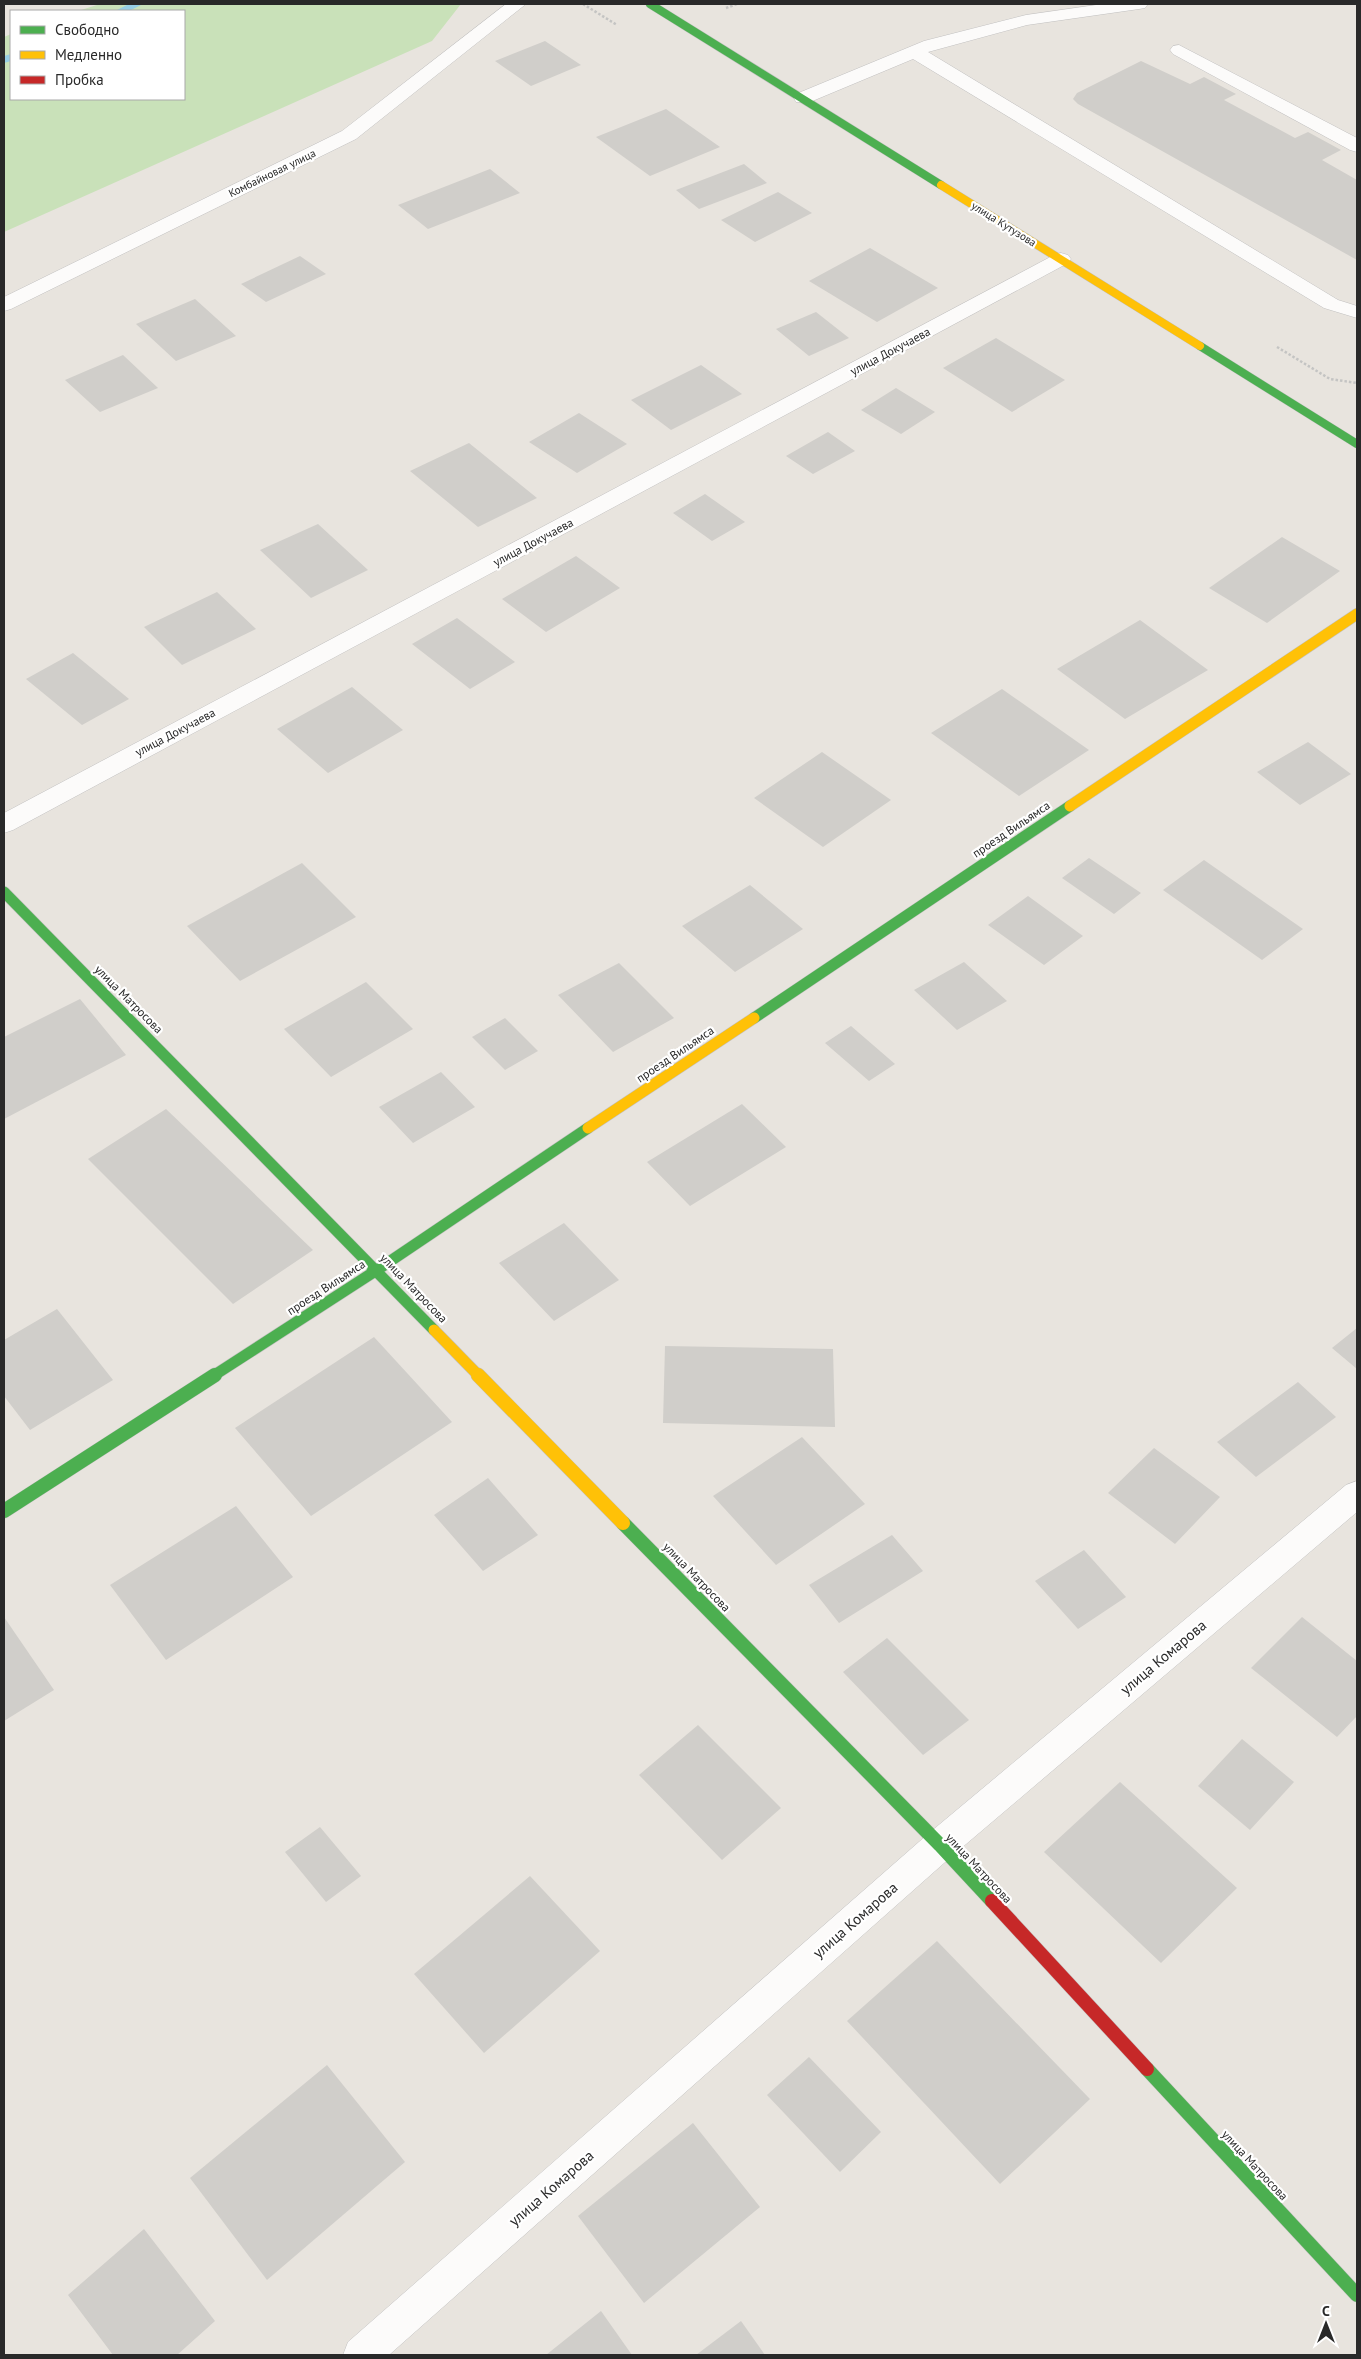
<svg xmlns="http://www.w3.org/2000/svg" width="1361" height="2359" viewBox="0 0 1361 2359" font-family="'PT Sans',sans-serif">
  <rect width="100%" height="100%" fill="#e8e4de"/>
  <path fill="#c9e1b9" d="M100 4H461L432 41 4 232V37L11 34V99H184V11H78Z"/>
  <g fill="none" stroke-linecap="round" stroke-linejoin="round">
    <g fill="#96cee5" fill-rule="evenodd">
      <path d="M129 4H143L129 11H115Z"/>
      <path d="M11 54V61L4 63V56Z"/>
    </g>
  </g>
  <g fill="#d0ceca">
    <path d="M545 41 581 65 531 86 495 61Z"/>
    <path d="M1141 61 1190 84 1204 77 1236 94 1224 100 1295 138 1308 132 1341 150 1322 160 1357 180V260L1078 104 1073 99 1077 93Z"/>
    <path d="M666 109 720 147 650 176 596 137Z"/>
    <path d="M744 164 767 183 699 209 676 190Z"/>
    <path d="M490 169 520 193 428 229 398 205Z"/>
    <path d="M778 192 812 213 755 242 721 220Z"/>
    <path d="M870 248 938 288 877 322 809 281Z"/>
    <path d="M300 256 326 274 266 302 241 284Z"/>
    <path d="M195 299 236 336 176 361 136 324Z"/>
    <path d="M816 312 849 338 809 356 776 329Z"/>
    <path d="M996 338 1065 380 1012 412 943 368Z"/>
    <path d="M123 355 158 388 100 412 65 380Z"/>
    <path d="M701 365 742 394 671 430 631 400Z"/>
    <path d="M896 388 935 412 901 434 861 410Z"/>
    <path d="M579 413 627 444 577 473 529 442Z"/>
    <path d="M828 432 855 451 813 474 786 456Z"/>
    <path d="M469 443 537 498 478 527 410 471Z"/>
    <path d="M705 494 745 522 712 541 673 513Z"/>
    <path d="M318 524 368 570 311 598 260 550Z"/>
    <path d="M1282 537 1340 571 1267 623 1209 588Z"/>
    <path d="M576 556 620 588 546 632 502 599Z"/>
    <path d="M217 592 256 629 182 665 144 627Z"/>
    <path d="M457 618 515 662 470 689 412 644Z"/>
    <path d="M1140 620 1208 670 1125 719 1057 669Z"/>
    <path d="M73 653 129 699 82 725 26 679Z"/>
    <path d="M352 687 403 730 328 773 277 729Z"/>
    <path d="M1002 689 1089 750 1019 796 931 733Z"/>
    <path d="M1308 742 1351 774 1300 805 1257 772Z"/>
    <path d="M822 752 891 800 823 847 754 798Z"/>
    <path d="M1089 858 1141 893 1114 914 1062 878Z"/>
    <path d="M1204 860 1303 929 1262 960 1163 890Z"/>
    <path d="M302 863 356 917 240 981 187 926Z"/>
    <path d="M750 885 803 929 735 972 682 926Z"/>
    <path d="M1028 896 1083 936 1044 965 988 925Z"/>
    <path d="M964 962 1007 1001 957 1030 914 990Z"/>
    <path d="M619 963 674 1018 613 1052 558 995Z"/>
    <path d="M366 982 413 1029 331 1077 284 1029Z"/>
    <path d="M80 999 126 1055 4 1119V1037Z"/>
    <path d="M505 1018 538 1051 505 1070 472 1037Z"/>
    <path d="M851 1026 895 1064 869 1081 825 1043Z"/>
    <path d="M441 1072 475 1107 413 1143 379 1107Z"/>
    <path d="M742 1104 786 1147 690 1206 647 1162Z"/>
    <path d="M166 1109 313 1250 233 1304 88 1159Z"/>
    <path d="M564 1223 619 1280 554 1321 499 1263Z"/>
    <path d="M57 1309 113 1380 30 1430 4 1396V1340Z"/>
    <path d="M1357 1328V1369L1332 1348Z"/>
    <path d="M374 1337 452 1422 311 1516 235 1428Z"/>
    <path d="M665 1346 833 1349 835 1427 663 1423Z"/>
    <path d="M1298 1382 1336 1417 1256 1477 1217 1442Z"/>
    <path d="M802 1437 865 1504 776 1565 713 1496Z"/>
    <path d="M1154 1448 1220 1497 1175 1544 1108 1493Z"/>
    <path d="M488 1478 538 1535 483 1571 434 1515Z"/>
    <path d="M236 1506 293 1577 166 1660 110 1585Z"/>
    <path d="M892 1535 923 1571 839 1623 809 1585Z"/>
    <path d="M1084 1550 1126 1597 1078 1629 1035 1581Z"/>
    <path d="M4 1617 54 1690 4 1721Z"/>
    <path d="M1302 1617 1357 1661V1716L1337 1737 1251 1668Z"/>
    <path d="M887 1638 969 1720 923 1755 843 1672Z"/>
    <path d="M698 1725 781 1808 722 1860 639 1775Z"/>
    <path d="M1242 1739 1294 1782 1250 1830 1198 1786Z"/>
    <path d="M1120 1782 1237 1888 1161 1963 1044 1852Z"/>
    <path d="M320 1827 361 1876 326 1902 285 1852Z"/>
    <path d="M530 1876 600 1951 484 2053 414 1974Z"/>
    <path d="M937 1941 1090 2099 1000 2184 847 2021Z"/>
    <path d="M809 2057 881 2132 840 2172 767 2095Z"/>
    <path d="M327 2065 405 2162 267 2280 190 2178Z"/>
    <path d="M693 2123 760 2207 644 2303 578 2216Z"/>
    <path d="M144 2229 215 2321 177 2355H113L68 2295Z"/>
    <path d="M601 2311 632 2355H546Z"/>
    <path d="M741 2321 765 2355H696Z"/>
  </g>
  <g fill="none" stroke-linecap="round" stroke-linejoin="round">
    <defs>
      <g id="lane">
        <path d="M1103 4H1148L1145 8 1139 9 1027 25 928 52 1338 300 1357 306V318L1324 308 913 59 810 102H796L794 98 796 94 924 41 1026 15Z"/>
        <path d="M1179 45 1357 138V152L1350 150 1173 54 1170 50 1173 46Z"/>
      </g>
      <g id="street">
        <path d="M506 4H526L356 139 11 309 4 311V297L342 131Z"/>
        <path d="M1061 253 1068 255 1071 259 1068 263 13 830 4 833V813L1054 255Z"/>
        <path d="M1357 1481V1512L952 1856 389 2355H343L348 2342 928 1834 1346 1485Z"/>
      </g>
      <g id="fast-far2">
        <path d="M650 4 941 185"/>
        <path d="M1200 346 1357 444"/>
      </g>
      <g id="fast-far1">
        <path d="M4 892 434 1330"/>
        <path d="M754 1018 1070 806"/>
        <path d="M213 1376 377 1270 588 1128"/>
      </g>
      <g id="fast">
        <path d="M4 1511 215 1375"/>
        <path d="M623 1523 940 1845 992 1901"/>
        <path d="M1147 2069 1357 2295"/>
      </g>
      <path id="slow-far2" d="M941 185 1200 346"/>
      <g id="slow-far1">
        <path d="M1070 806 1357 614"/>
        <path d="M588 1128 754 1018"/>
        <path d="M434 1330 479 1376"/>
      </g>
      <path id="slow" d="M478 1375 623 1523"/>
      <path id="jam" d="M992 1901 1147 2069"/>
    </defs>
    <use href="#lane" stroke="#c1c0c0" stroke-width="1"/>
    <use href="#street" stroke="#c1c0c0" stroke-width="1"/>
    <use href="#fast-far2" stroke="#c1c0c0" stroke-width="9"/>
    <use href="#fast-far1" stroke="#c1c0c0" stroke-width="12"/>
    <use href="#fast" stroke="#c1c0c0" stroke-width="15"/>
    <use href="#slow-far2" stroke="#c1c0c0" stroke-width="9"/>
    <use href="#slow-far1" stroke="#c1c0c0" stroke-width="12"/>
    <use href="#slow" stroke="#c1c0c0" stroke-width="15"/>
    <use href="#jam" stroke="#c1c0c0" stroke-width="15"/>
    <g stroke="#c4c4c3" stroke-width="2.5" stroke-dasharray="2.5 2" stroke-linecap="butt">
      <path d="M583 4 617 25"/>
      <path d="M726 8 737 4"/>
      <path d="M1277 347 1330 379 1357 383"/>
    </g>
    <use href="#lane" fill="#fcfbfa" fill-rule="evenodd"/>
    <use href="#street" fill="#fcfbfa" fill-rule="evenodd"/>
    <use href="#fast-far2" stroke="#4caf50" stroke-width="8"/>
    <use href="#fast-far1" stroke="#4caf50" stroke-width="11"/>
    <use href="#fast" stroke="#4caf50" stroke-width="14"/>
    <use href="#slow-far2" stroke="#ffc107" stroke-width="8"/>
    <use href="#slow-far1" stroke="#ffc107" stroke-width="11"/>
    <use href="#slow" stroke="#ffc107" stroke-width="14"/>
    <use href="#jam" stroke="#c62828" stroke-width="14"/>
  </g>
  <g text-anchor="middle" dominant-baseline="central" stroke-width="4.5" stroke-linejoin="round" paint-order="stroke">
    <g font-size="11" fill="#292929" stroke="#fff">
      <text transform="translate(272 173) rotate(-26)">Комбайновая улица</text>
      <text transform="translate(1004 224) rotate(32)">улица Кутузова</text>
    </g>
    <g font-size="12" fill="#292929" stroke="#fff">
      <text transform="translate(890 351) rotate(-28)">улица Докучаева</text>
      <text transform="translate(533 542) rotate(-28)">улица Докучаева</text>
      <text transform="translate(175 732) rotate(-28)">улица Докучаева</text>
      <text transform="translate(1011 829) rotate(-34)">проезд Вильямса</text>
      <text transform="translate(129 999) rotate(45)">улица Матросова</text>
      <text transform="translate(675 1054) rotate(-34)">проезд Вильямса</text>
      <text transform="translate(326 1287) rotate(-33)">проезд Вильямса</text>
      <text transform="translate(414 1288) rotate(46)">улица Матросова</text>
      <text transform="translate(697 1577) rotate(46)">улица Матросова</text>
      <text transform="translate(979 1868) rotate(47)">улица Матросова</text>
      <text transform="translate(1255 2165) rotate(47)">улица Матросова</text>
    </g>
    <g font-size="15" fill="#292929" stroke="#fff">
      <text transform="translate(1163 1657) rotate(-40)">улица Комарова</text>
      <text transform="translate(855 1920) rotate(-41)">улица Комарова</text>
      <text transform="translate(551 2188) rotate(-41)">улица Комарова</text>
    </g>
  </g>
  <rect width="1361" height="2359" fill="none" stroke="#292929" stroke-width="10"/>
  <rect x="10" y="10" width="175" height="90" fill="#ffffff" stroke="#a9a9a9"/>
  <rect x="20" y="26" width="25" height="8" fill="#4caf50" stroke="#a9a9a9"/>
  <text x="55" y="35" font-size="15" fill="#292929">Свободно</text>
  <rect x="20" y="51" width="25" height="8" fill="#ffc107" stroke="#a9a9a9"/>
  <text x="55" y="60" font-size="15" fill="#292929">Медленно</text>
  <rect x="20" y="76" width="25" height="8" fill="#c62828" stroke="#a9a9a9"/>
  <text x="55" y="85" font-size="15" fill="#292929">Пробка</text>
  <g transform="translate(1326 2324)" stroke="#ffffff" stroke-width="4" paint-order="stroke">
  <path d="M0-4L9 19L0 12L-9 19Z" fill="#292929"/>
  <text y="-8" font-size="14" font-weight="bold" text-anchor="middle" fill="#292929">С</text>
  </g>
</svg>
